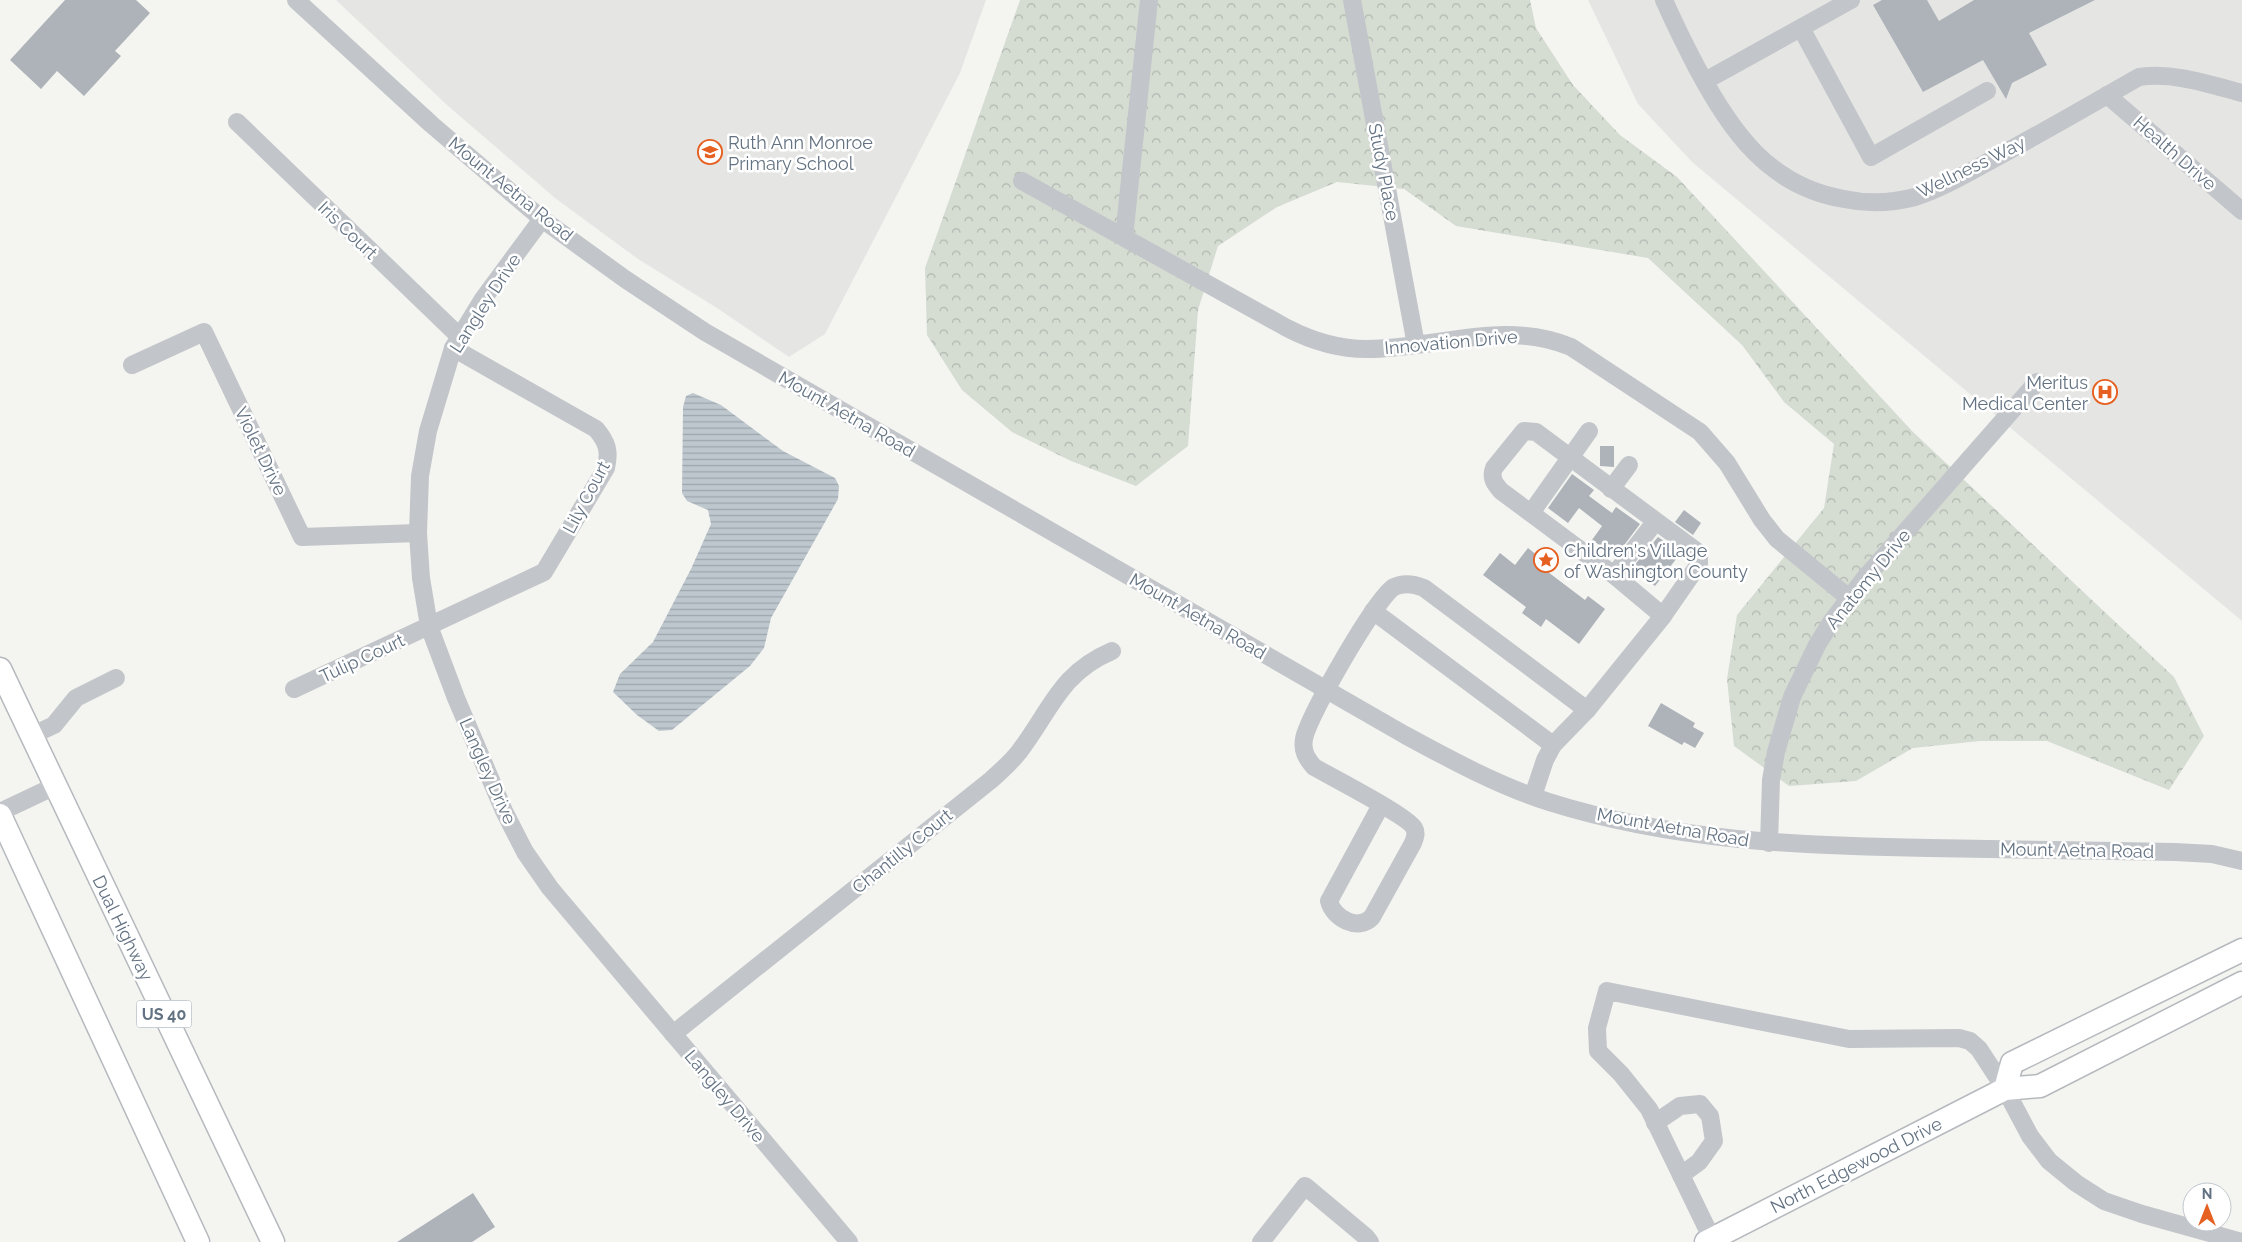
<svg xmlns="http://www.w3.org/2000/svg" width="2242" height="1242" viewBox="0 0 2242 1242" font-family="Raleway,sans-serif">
  <defs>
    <pattern id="forest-crowns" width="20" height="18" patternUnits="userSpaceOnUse" patternTransform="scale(1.25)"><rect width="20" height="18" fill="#d5dcd2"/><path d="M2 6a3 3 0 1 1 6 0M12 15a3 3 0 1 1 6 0" fill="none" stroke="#b0b7b0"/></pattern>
    <pattern id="water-rules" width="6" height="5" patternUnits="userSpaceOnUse" patternTransform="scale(1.25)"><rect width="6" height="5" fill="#bdc7cd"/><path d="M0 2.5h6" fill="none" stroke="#9da6ac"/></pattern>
  </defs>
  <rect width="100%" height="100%" fill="#f4f5f1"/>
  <g fill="#e5e6e4">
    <path d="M336 0H986L960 73 825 334 789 357 717 308 638 259 555 198 447 105Z"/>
    <path d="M1588 0H2242V621L1692 162 1638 104Z"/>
  </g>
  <path fill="url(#forest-crowns)" d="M1020 0H1530L1536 28 1573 85 1620 135 1677 177 1913 432 2174 677 2204 736 2169 790 2047 741H1980L1913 748 1856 781 1789 786 1734 746 1727 679 1737 615 1824 508 1834 444 1784 402 1742 345 1648 258 1456 226 1404 189 1337 182 1277 207 1218 246 1198 310 1188 446 1136 486 1071 461 1012 432 962 390 927 335 925 268Z"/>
  <path fill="url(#water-rules)" d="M693 393 721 405 783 451 835 478 839 486 838 499 771 618 764 648 750 666 672 730 659 731 637 715 613 692 620 674 653 642 691 569 711 524 708 510 687 501 682 493 683 407 686 396Z"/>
  <g fill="#adb3b9">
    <path d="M65 0H136L150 13 115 51 121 56 84 96 57 71 41 89 10 60Z"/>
    <path d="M1882 0H1927L1939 21 1974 0H2095L2029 33 2047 65 2012 83 2006 99 1983 60 1923 92 1873 5Z"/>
    <path d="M1600 446H1614V467L1600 466Z"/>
    <path d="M1572 474 1594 490 1589 496 1612 513 1616 507 1640 524 1616 556 1592 540 1602 526 1579 508 1568 523 1548 508Z"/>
    <path d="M1684 510 1701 523 1693 535 1675 522Z"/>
    <path d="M1658 537 1680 552V554L1655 586 1632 568Z"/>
    <path d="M1528 548 1548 564 1544 569 1585 600 1588 596 1605 609 1579 644 1546 619 1541 627 1522 613 1526 607 1483 575 1500 553 1515 565Z"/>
    <path d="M1661 703 1695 723 1693 727 1704 733 1695 748 1684 742 1682 745 1648 726Z"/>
    <path d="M473 1193 495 1227 472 1242H397Z"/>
  </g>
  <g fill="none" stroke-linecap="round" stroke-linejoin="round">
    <defs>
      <g id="major">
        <path d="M0 669 273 1242"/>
        <path d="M0 815 198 1242"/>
        <path d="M2005 1089 2012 1063 2242 950"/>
        <path d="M1706 1242 2005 1089 2040 1086 2242 983"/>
      </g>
    </defs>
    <use href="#major" stroke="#b5b9bd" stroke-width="25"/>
    <g stroke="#c2c5c9" stroke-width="18">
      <path d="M296 0 431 124 542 219 625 279 705 332 1405 735C1451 760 1499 786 1549 802 1673 841 1800 846 1929 848 2011 849 2093 851 2175 852L2212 854 2242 861"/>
      <path d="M1352 0 1416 345"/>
      <path d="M1664 0C1674 23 1685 45 1697 68 1731 131 1768 186 1844 199 1867 204 1892 203 1915 197 1943 188 1971 171 1997 157 2045 131 2092 104 2139 77 2174 72 2208 84 2242 93"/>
      <path d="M1801 28 1871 157 1987 91"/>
      <path d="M1705 81 1851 0"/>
      <path d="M2107 95 2242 211"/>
      <path d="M237 122 460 337"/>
      <path d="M1022 181 1287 328C1312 341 1339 349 1367 349 1436 349 1504 319 1571 347L1700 432 1727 463 1762 520 1777 539 1849 598"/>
      <path d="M542 219 483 299 453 348 428 431 420 476 418 533 421 578 429 626 456 698 504 811 525 852 550 888 849 1242"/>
      <path d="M1124 237 1149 0"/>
      <path d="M132 365 204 332 302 537 418 533"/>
      <path d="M1524 431 1536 432 1699 553V564L1663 616 1614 575 1501 491C1495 484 1490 478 1494 468Z"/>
      <path d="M1611 489 1629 465"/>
      <path d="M1531 513 1589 431"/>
      <path d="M1614 575 1655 522"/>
      <path d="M1373 611 1553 745"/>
      <path d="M294 689 544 572 606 468C610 451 607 442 596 429L453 348"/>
      <path d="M31 736 54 725 76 698 116 678"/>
      <path d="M1533 796 1545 760 1553 745 1587 710 1663 616"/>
      <path d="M1381 805 1329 901C1333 918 1358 932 1372 917L1413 843C1415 838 1417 833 1414 828 1409 817 1330 776 1314 767 1306 758 1302 750 1304 739 1308 716 1376 598 1394 587 1404 582 1414 584 1424 588L1587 710"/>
      <path d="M0 812 55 786"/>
      <path d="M1769 843 1771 780 1776 752 1792 697 1817 645 1832 621 1864 579 2037 382"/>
      <path d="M673 1034 991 780C1001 771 1011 762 1019 752 1051 710 1060 673 1112 651"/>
      <path d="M1655 1123 1680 1106 1700 1104 1710 1116 1714 1141 1699 1162 1681 1175"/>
      <path d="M1712 1239 1649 1109 1621 1074 1598 1051 1597 1028 1607 991 1849 1039 1959 1038 1970 1041 1979 1049 2005 1089 2030 1136 2049 1161 2076 1183 2104 1201 2142 1214 2242 1242"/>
      <path d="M1261 1242 1305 1186 1366 1237 1370 1242"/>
    </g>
    <use href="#major" stroke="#fff" stroke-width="22"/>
  </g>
  <defs>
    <symbol id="school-ring" viewBox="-11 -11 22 22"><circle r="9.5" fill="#fff" stroke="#e56021" stroke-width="1.5"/><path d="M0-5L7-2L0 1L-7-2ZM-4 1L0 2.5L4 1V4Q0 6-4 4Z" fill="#e56021"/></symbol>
    <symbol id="hospital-ring" viewBox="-11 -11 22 22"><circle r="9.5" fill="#fff" stroke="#e56021" stroke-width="1.5"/><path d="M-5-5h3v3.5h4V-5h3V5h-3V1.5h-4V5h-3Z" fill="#e56021"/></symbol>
    <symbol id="sight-ring" viewBox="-11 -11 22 22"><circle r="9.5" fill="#fff" stroke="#e56021" stroke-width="1.5"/><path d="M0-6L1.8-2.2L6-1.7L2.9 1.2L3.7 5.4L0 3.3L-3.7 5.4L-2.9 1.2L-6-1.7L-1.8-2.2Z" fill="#e56021"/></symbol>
  </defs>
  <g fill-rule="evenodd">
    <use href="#school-ring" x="696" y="138" width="28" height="28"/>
    <use href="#hospital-ring" x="2091" y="378" width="28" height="28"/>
    <use href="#sight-ring" x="1532" y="546" width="28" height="28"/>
  </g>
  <g text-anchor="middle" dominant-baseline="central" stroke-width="5" stroke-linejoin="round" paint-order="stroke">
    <rect fill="#fff" stroke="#929ca8" stroke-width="1" x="136.5" y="1000.5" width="55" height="27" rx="4"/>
    <g font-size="16" font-weight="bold" fill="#637282">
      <text x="164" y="1014">US 40</text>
    </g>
    <g font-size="18" fill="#637282" stroke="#fff" text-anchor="start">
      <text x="728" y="142">Ruth Ann Monroe<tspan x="728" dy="21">Primary School</tspan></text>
      <text x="2088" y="382" text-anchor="end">Meritus<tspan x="2088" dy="21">Medical Center</tspan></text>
      <text x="1564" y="550">Children's Village<tspan x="1564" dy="21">of Washington County</tspan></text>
    </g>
    <g font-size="18" fill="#637282" stroke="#fff">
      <text transform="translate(2175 153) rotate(41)">Health Drive</text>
      <text transform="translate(1971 167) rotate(-26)">Wellness Way</text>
      <text transform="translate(1384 172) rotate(79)">Study Place</text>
      <text transform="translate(511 189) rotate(39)">Mount Aetna Road</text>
      <text transform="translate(348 230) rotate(44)">Iris Court</text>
      <text transform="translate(485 303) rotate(-57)">Langley Drive</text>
      <text transform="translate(1451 342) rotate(-5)">Innovation Drive</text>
      <text transform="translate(847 414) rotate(30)">Mount Aetna Road</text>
      <text transform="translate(261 451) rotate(64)">Violet Drive</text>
      <text transform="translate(586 497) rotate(-62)">Lily Court</text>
      <text transform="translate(1868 579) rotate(-51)">Anatomy Drive</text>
      <text transform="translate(1198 616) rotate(30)">Mount Aetna Road</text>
      <text transform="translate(362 658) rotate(-25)">Tulip Court</text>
      <text transform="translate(488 771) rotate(66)">Langley Drive</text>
      <text transform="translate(1673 827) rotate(10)">Mount Aetna Road</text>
      <text transform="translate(2077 850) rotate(1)">Mount Aetna Road</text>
      <text transform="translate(902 851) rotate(-39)">Chantilly Court</text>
      <text transform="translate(123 928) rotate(64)">Dual Highway</text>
      <text transform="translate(725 1096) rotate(50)">Langley Drive</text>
      <text transform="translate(1856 1165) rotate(-27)">North Edgewood Drive</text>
    </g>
  </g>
  <g transform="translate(2207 1207)"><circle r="24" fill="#ffffff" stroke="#c1c7cd"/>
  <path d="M0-4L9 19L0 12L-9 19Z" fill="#e56021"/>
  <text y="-8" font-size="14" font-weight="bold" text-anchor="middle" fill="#637282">N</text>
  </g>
</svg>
